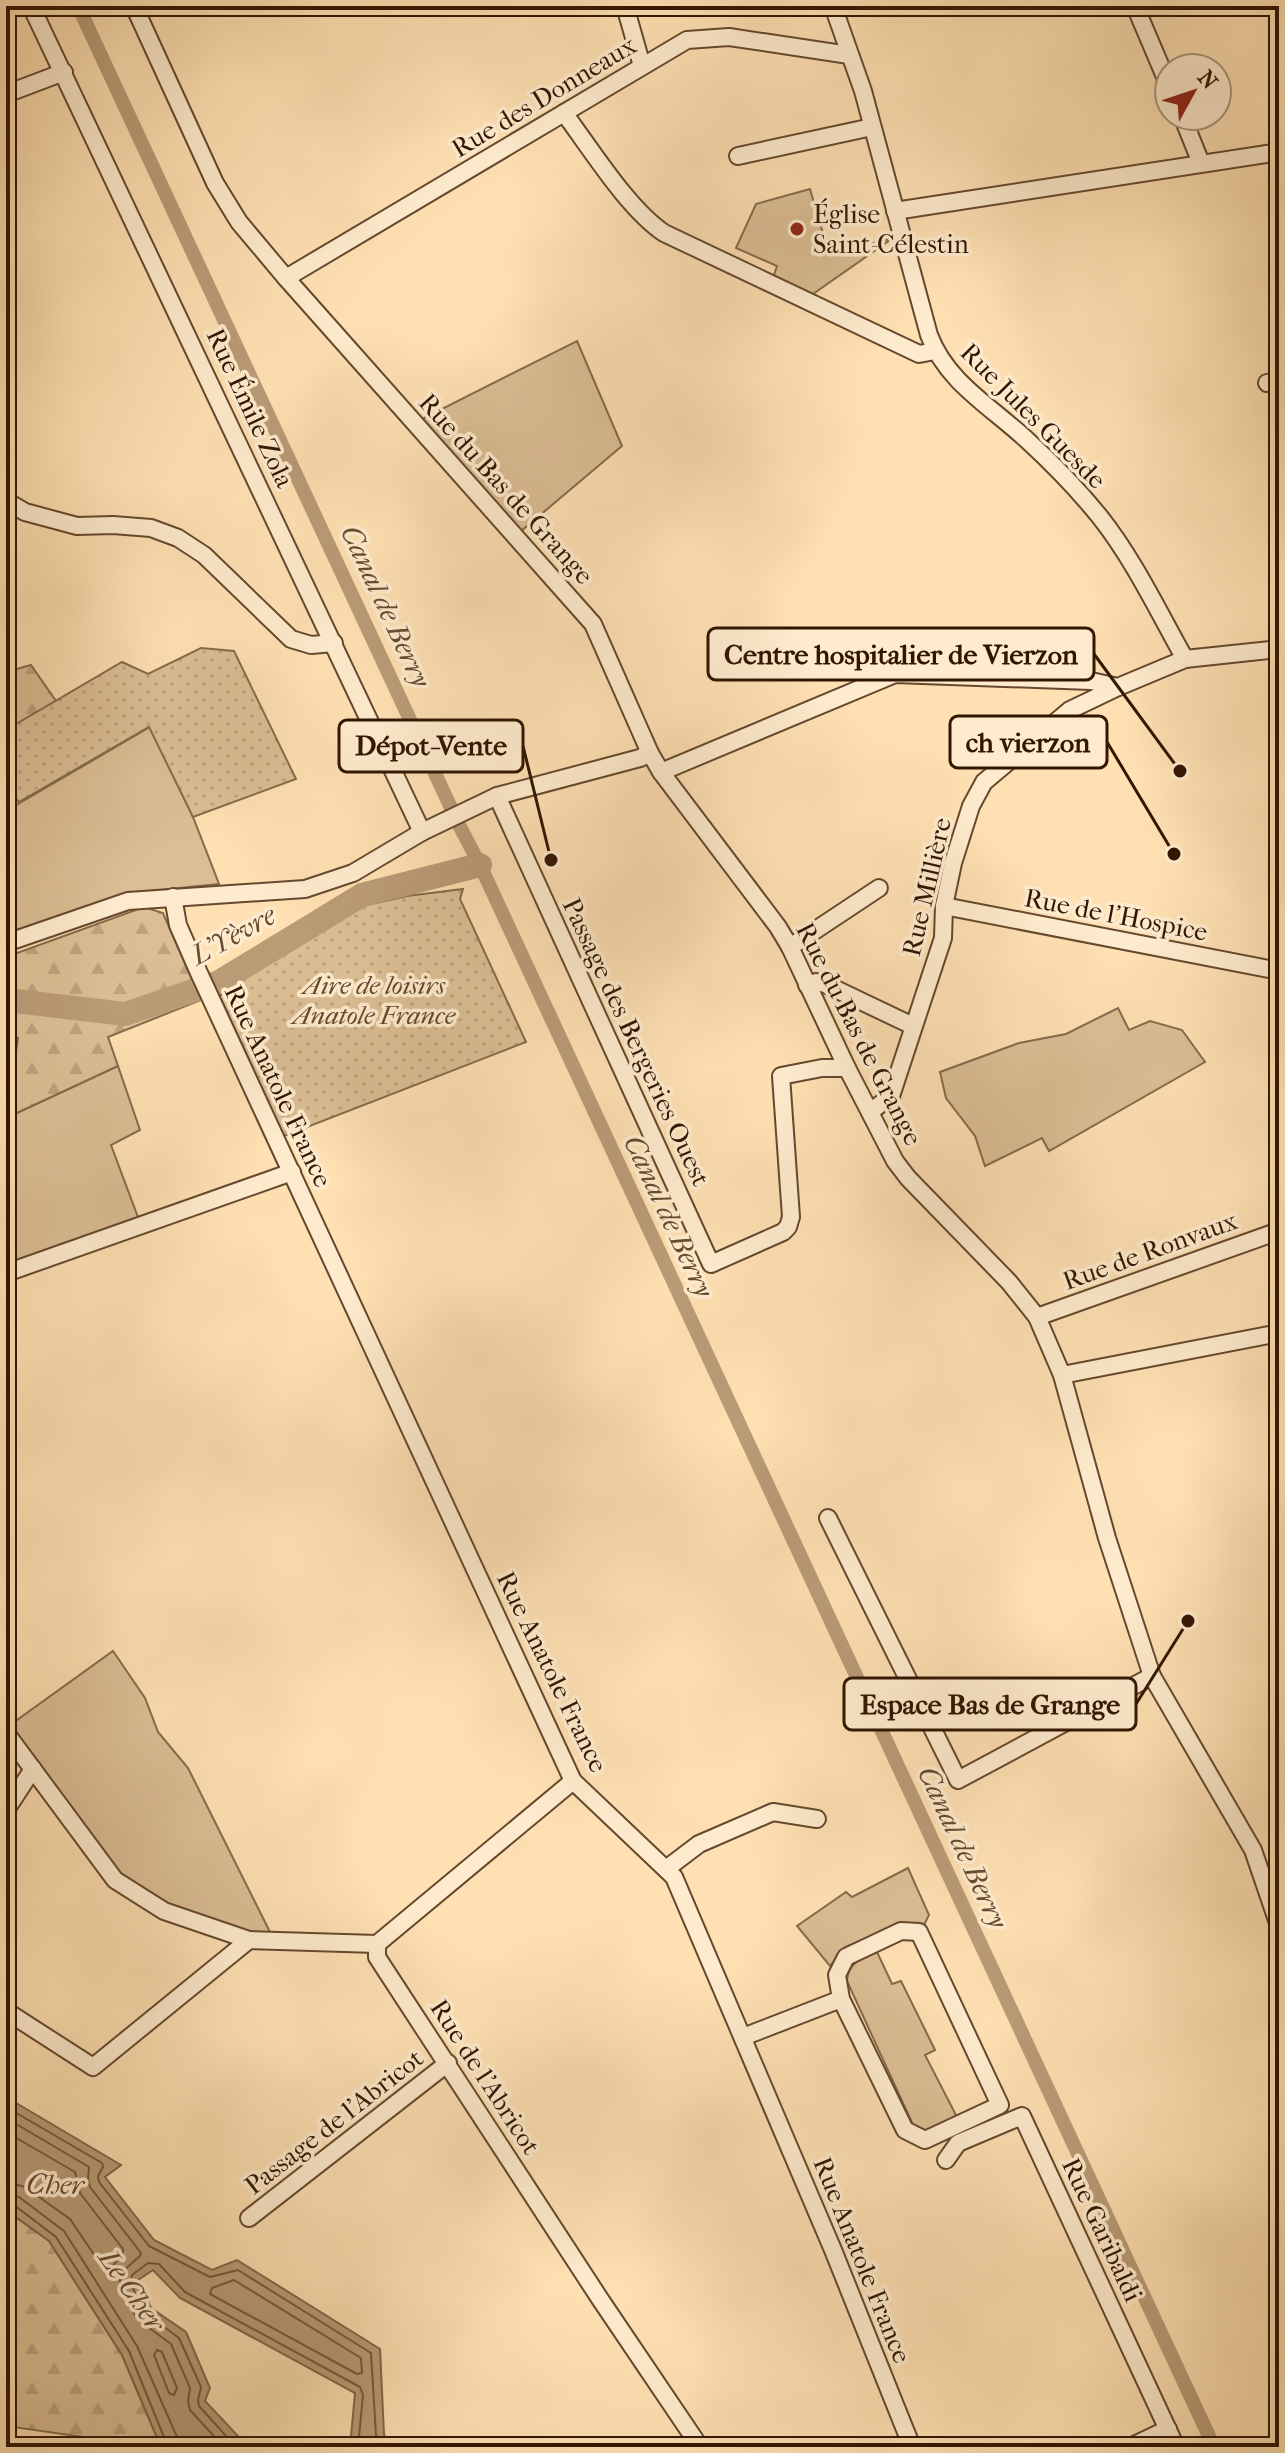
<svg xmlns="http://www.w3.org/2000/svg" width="1285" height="2453" viewBox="0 0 1285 2453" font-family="'IM FELL French Canon',serif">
  <defs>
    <pattern id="forest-firs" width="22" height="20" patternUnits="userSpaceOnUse" patternTransform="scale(2)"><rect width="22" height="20" fill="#dbbe94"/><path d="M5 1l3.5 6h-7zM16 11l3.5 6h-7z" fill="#bca37e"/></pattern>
    <pattern id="park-dots" width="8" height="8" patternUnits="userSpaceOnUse" patternTransform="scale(2)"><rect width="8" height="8" fill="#dbbe94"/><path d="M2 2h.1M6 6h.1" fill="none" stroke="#bca37e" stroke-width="1.8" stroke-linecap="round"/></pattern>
  </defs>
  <rect width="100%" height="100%" fill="#fee0b2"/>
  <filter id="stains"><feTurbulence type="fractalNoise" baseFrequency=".0025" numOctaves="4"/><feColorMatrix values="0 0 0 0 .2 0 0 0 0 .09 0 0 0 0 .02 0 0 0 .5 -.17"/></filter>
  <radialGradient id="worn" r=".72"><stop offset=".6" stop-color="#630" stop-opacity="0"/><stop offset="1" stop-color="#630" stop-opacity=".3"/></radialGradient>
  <g fill="#dbbe94" stroke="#866a4b" stroke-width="2">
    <path d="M810 189 829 254 893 238 810 296 773 278 777 266 736 248 756 204Z"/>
    <path d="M577 341 622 446 520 532 420 420Z"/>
    <path d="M150 727 193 817 219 884 129 893 6 936V811Z"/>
    <path d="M1118 1008 1129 1030 1150 1021 1182 1030 1205 1062 1049 1151 1042 1138 985 1166 975 1136 946 1098 940 1072 1019 1043 1066 1034Z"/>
    <path d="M6 1035 18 1037 6 1115Z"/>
    <path d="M118 1066 140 1130 111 1145 139 1220 6 1268V1118Z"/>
    <path d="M113 1651 145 1698 158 1732 188 1768 273 1938 254 1939 166 1909 118 1877 6 1728Z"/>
    <path d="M908 1868 929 1915 923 1927 902 1926 845 1947 830 1966 797 1926 846 1892 852 1897Z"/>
    <path d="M877 1952 892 1984 901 1981 935 2050 925 2055 957 2117 926 2132 914 2127 847 1981C848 1962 862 1959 877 1952Z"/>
  </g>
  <g fill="url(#forest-firs)" stroke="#866a4b" stroke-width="2">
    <path d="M31 665 56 701 6 730V672Z"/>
    <path d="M144 907 163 913 201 1000 108 1037 118 1066 6 1118 18 1038 6 1035V957Z"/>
    <path d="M6 2210 49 2241 122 2355 161 2447H121L118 2442 6 2426Z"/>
  </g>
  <g fill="url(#park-dots)" stroke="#866a4b" stroke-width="2">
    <path d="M201 648 234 651 296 779 193 817 149 727 19 802 6 789V730L122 662 148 674Z"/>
    <path d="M463 889 460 899 526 1042 284 1136 222 1001 217 998 335 912 407 896Z"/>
  </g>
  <path fill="#b99b76" stroke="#836648" stroke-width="2" d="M6 2097 121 2165 105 2177 154 2240 212 2270 237 2260 380 2349 384 2434 389 2447H350L355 2393 180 2298 153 2270 138 2280 151 2308 186 2332 210 2388 205 2401 238 2436 245 2447H161L122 2355 49 2241 6 2210Z"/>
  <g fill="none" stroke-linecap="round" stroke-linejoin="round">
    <g stroke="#76583c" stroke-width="2">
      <path d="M6 2107 102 2163 103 2167 98 2176 99 2182 149 2246 210 2277 238 2270 371 2353 376 2435 381 2447"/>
      <path d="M6 2118 89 2167 88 2180 90 2187 141 2253 140 2256 123 2271 120 2281 122 2289 137 2319 171 2344 190 2388 188 2401 190 2410 224 2447"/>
      <path d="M6 2132 75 2172 80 2193 123 2249V2253L109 2271H105L70 2219 25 2187 6 2182"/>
      <path d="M6 2194 19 2197 64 2231 137 2346 177 2437 178 2447"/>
      <path d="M6 2204 14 2205 56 2237 129 2351 168 2447"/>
      <path d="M234 2280 361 2358 362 2373 357 2374 210 2294 212 2288Z"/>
      <path d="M157 2350 162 2352 177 2388 174 2395 169 2393 154 2355Z"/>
      <path d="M236 2447 199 2406 198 2400 201 2387 179 2338 144 2312 131 2284 132 2275 148 2263 159 2264 185 2292 360 2387 363 2395 358 2447"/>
    </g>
    <path stroke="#b99b76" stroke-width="14" d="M78 6 459 825 480 865 1214 2447"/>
    <path stroke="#b99b76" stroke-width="24" d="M6 1000 125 1014 219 982 362 895 480 865"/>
    <defs>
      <g id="minor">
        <path d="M31 6 422 832"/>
        <path d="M134 6 215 183 239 222 286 278 593 624 650 753 661 772 778 927 790 947 847 1068 895 1161 908 1178 1009 1282 1037 1317 1062 1375 1107 1538 1152 1676 1253 1850 1279 1926"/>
        <path d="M625 6 642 66"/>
        <path d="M833 6 863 91 929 335C947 383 992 407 1028 441 1053 464 1079 491 1100 517 1134 560 1158 611 1185 659"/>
        <path d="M1135 6 1169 86"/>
        <path d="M6 94 64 72"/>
        <path d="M564 113C591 149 628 209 664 233L919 354 935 351"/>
        <path d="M1182 116 1201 163"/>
        <path d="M738 156 872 127"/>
        <path d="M895 211 1279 152"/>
        <path d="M286 278 687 40 729 37 849 55"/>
        <path d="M1267 383 1279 381"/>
        <path d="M6 501 25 512 77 526 113 525 151 528 178 538 204 555 291 639 311 645 334 643"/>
        <path d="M661 772 895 674 1091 681 1118 687 1185 659 1279 649"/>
        <path d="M497 796 711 1264 783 1232 788 1227 791 1217 781 1076 822 1068H847"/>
        <path d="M173 897 178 925 199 973 573 1781 674 1877 833 2250 912 2447"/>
        <path d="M944 906 1279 971"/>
        <path d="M6 943 128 901 305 889 353 873 422 832 497 796 640 758 650 753"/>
        <path d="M790 947 879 888"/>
        <path d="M807 985 816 982 825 984 913 1026"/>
        <path d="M870 1112 891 1096 943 938 944 906 953 863 971 806 984 782 1070 710 1118 687"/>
        <path d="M6 1273 292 1172"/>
        <path d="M1037 1317 1279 1231"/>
        <path d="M1062 1375 1279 1333"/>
        <path d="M828 1518 958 1780 1152 1676"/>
        <path d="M6 1733 115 1880 164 1911 249 1940"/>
        <path d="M573 1781 377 1944V1957L600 2299 700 2447"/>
        <path d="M6 1810 33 1769"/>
        <path d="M666 1869 699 1844 773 1812 817 1819"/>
        <path d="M901 1931 919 1932 1000 2105 925 2140 905 2130 841 1999 837 1975 846 1957Z"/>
        <path d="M6 2011 93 2067 249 1940 377 1944"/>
        <path d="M743 2037 841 1999"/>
        <path d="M946 2160 958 2143 1022 2116 1176 2447"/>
        <path d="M249 2218 448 2063"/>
        <path d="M1130 2447 1168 2429"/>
      </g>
    </defs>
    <use href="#minor" stroke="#65482e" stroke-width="20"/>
    <use href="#minor" stroke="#feebcd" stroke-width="16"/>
  </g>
  <circle fill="#8f2418" stroke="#feebcd" stroke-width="3" cx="797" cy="229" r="8"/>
  <g text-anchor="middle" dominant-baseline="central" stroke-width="7" stroke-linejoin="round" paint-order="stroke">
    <g font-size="26" fill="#321602" stroke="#feebcd">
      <text transform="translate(544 97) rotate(-31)">Rue des Donneaux</text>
      <text transform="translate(250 408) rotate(65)">Rue Émile Zola</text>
      <text transform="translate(1033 416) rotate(45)">Rue Jules Guesde</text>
      <text transform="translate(506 489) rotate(48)">Rue du Bas de Grange</text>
      <text transform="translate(927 887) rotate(-77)">Rue Millière</text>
      <text transform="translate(1116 915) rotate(11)">Rue de l'Hospice</text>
      <text transform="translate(859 1034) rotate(63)">Rue du Bas de Grange</text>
      <text transform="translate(636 1042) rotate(65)">Passage des Bergeries Ouest</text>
      <text transform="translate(278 1086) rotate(65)">Rue Anatole France</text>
      <text transform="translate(1150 1251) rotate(-20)">Rue de Ronvaux</text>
      <text transform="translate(552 1672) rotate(64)">Rue Anatole France</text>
      <text transform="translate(485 2077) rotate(57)">Rue de l'Abricot</text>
      <text transform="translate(334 2122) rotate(-38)">Passage de l'Abricot</text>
      <text transform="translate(1102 2230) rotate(65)">Rue Garibaldi</text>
      <text transform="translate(862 2260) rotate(68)">Rue Anatole France</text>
    </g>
    <g font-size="26" fill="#321602" stroke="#feebcd" text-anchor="start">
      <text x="813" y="214">Église<tspan x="813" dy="30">Saint-Célestin</tspan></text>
    </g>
    <g font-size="26" font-style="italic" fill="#65482e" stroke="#feebcd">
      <text x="374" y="985">Aire de loisirs<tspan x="374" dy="30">Anatole France</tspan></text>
    </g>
    <g font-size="28" font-style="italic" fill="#684b30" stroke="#feebcd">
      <text transform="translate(386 606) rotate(65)">Canal de Berry</text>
      <text transform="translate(233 935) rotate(-29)">L'Yèvre</text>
      <text transform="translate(669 1216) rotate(65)">Canal de Berry</text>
      <text transform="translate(963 1847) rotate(65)">Canal de Berry</text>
      <text x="55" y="2184">Cher</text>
      <text transform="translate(132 2290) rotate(55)">Le Cher</text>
    </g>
  </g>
  <path fill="none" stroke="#321602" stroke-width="3" d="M1180 771L1094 654M1174 854L1107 742M551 860L523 746M1188 1621L1136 1704"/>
  <g fill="#321602" stroke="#feebcd" stroke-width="3">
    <circle cx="1180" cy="771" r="8"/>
    <circle cx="1174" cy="854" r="8"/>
    <circle cx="551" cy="860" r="8"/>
    <circle cx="1188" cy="1621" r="8"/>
  </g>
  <g fill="#feebcd" stroke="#321602" stroke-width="3">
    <rect x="708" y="628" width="386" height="52" rx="8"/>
    <rect x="950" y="716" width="157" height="52" rx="8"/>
    <rect x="339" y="720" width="184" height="52" rx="8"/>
    <rect x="844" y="1678" width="292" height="52" rx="8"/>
  </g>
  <g font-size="28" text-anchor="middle" font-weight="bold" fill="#321602">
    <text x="901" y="664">Centre hospitalier de Vierzon</text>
    <text x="1028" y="752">ch vierzon</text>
    <text x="431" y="755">Dépot-Vente</text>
    <text x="990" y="1714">Espace Bas de Grange</text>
  </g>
  <rect width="1285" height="2453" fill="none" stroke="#fee0b2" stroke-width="32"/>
  <rect x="8" y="8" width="1269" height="2437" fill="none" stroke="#321602" stroke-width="4"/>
  <rect x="16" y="16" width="1253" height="2421" fill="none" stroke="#321602" stroke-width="2"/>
  <g transform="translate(1193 92) rotate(50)"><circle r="38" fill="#feebcd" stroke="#ac967c" stroke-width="2"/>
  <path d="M0-6L14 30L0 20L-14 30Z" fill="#8f2418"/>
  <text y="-12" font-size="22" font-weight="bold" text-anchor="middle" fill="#321602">N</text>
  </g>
  <rect width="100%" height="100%" filter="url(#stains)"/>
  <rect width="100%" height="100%" fill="url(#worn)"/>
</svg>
